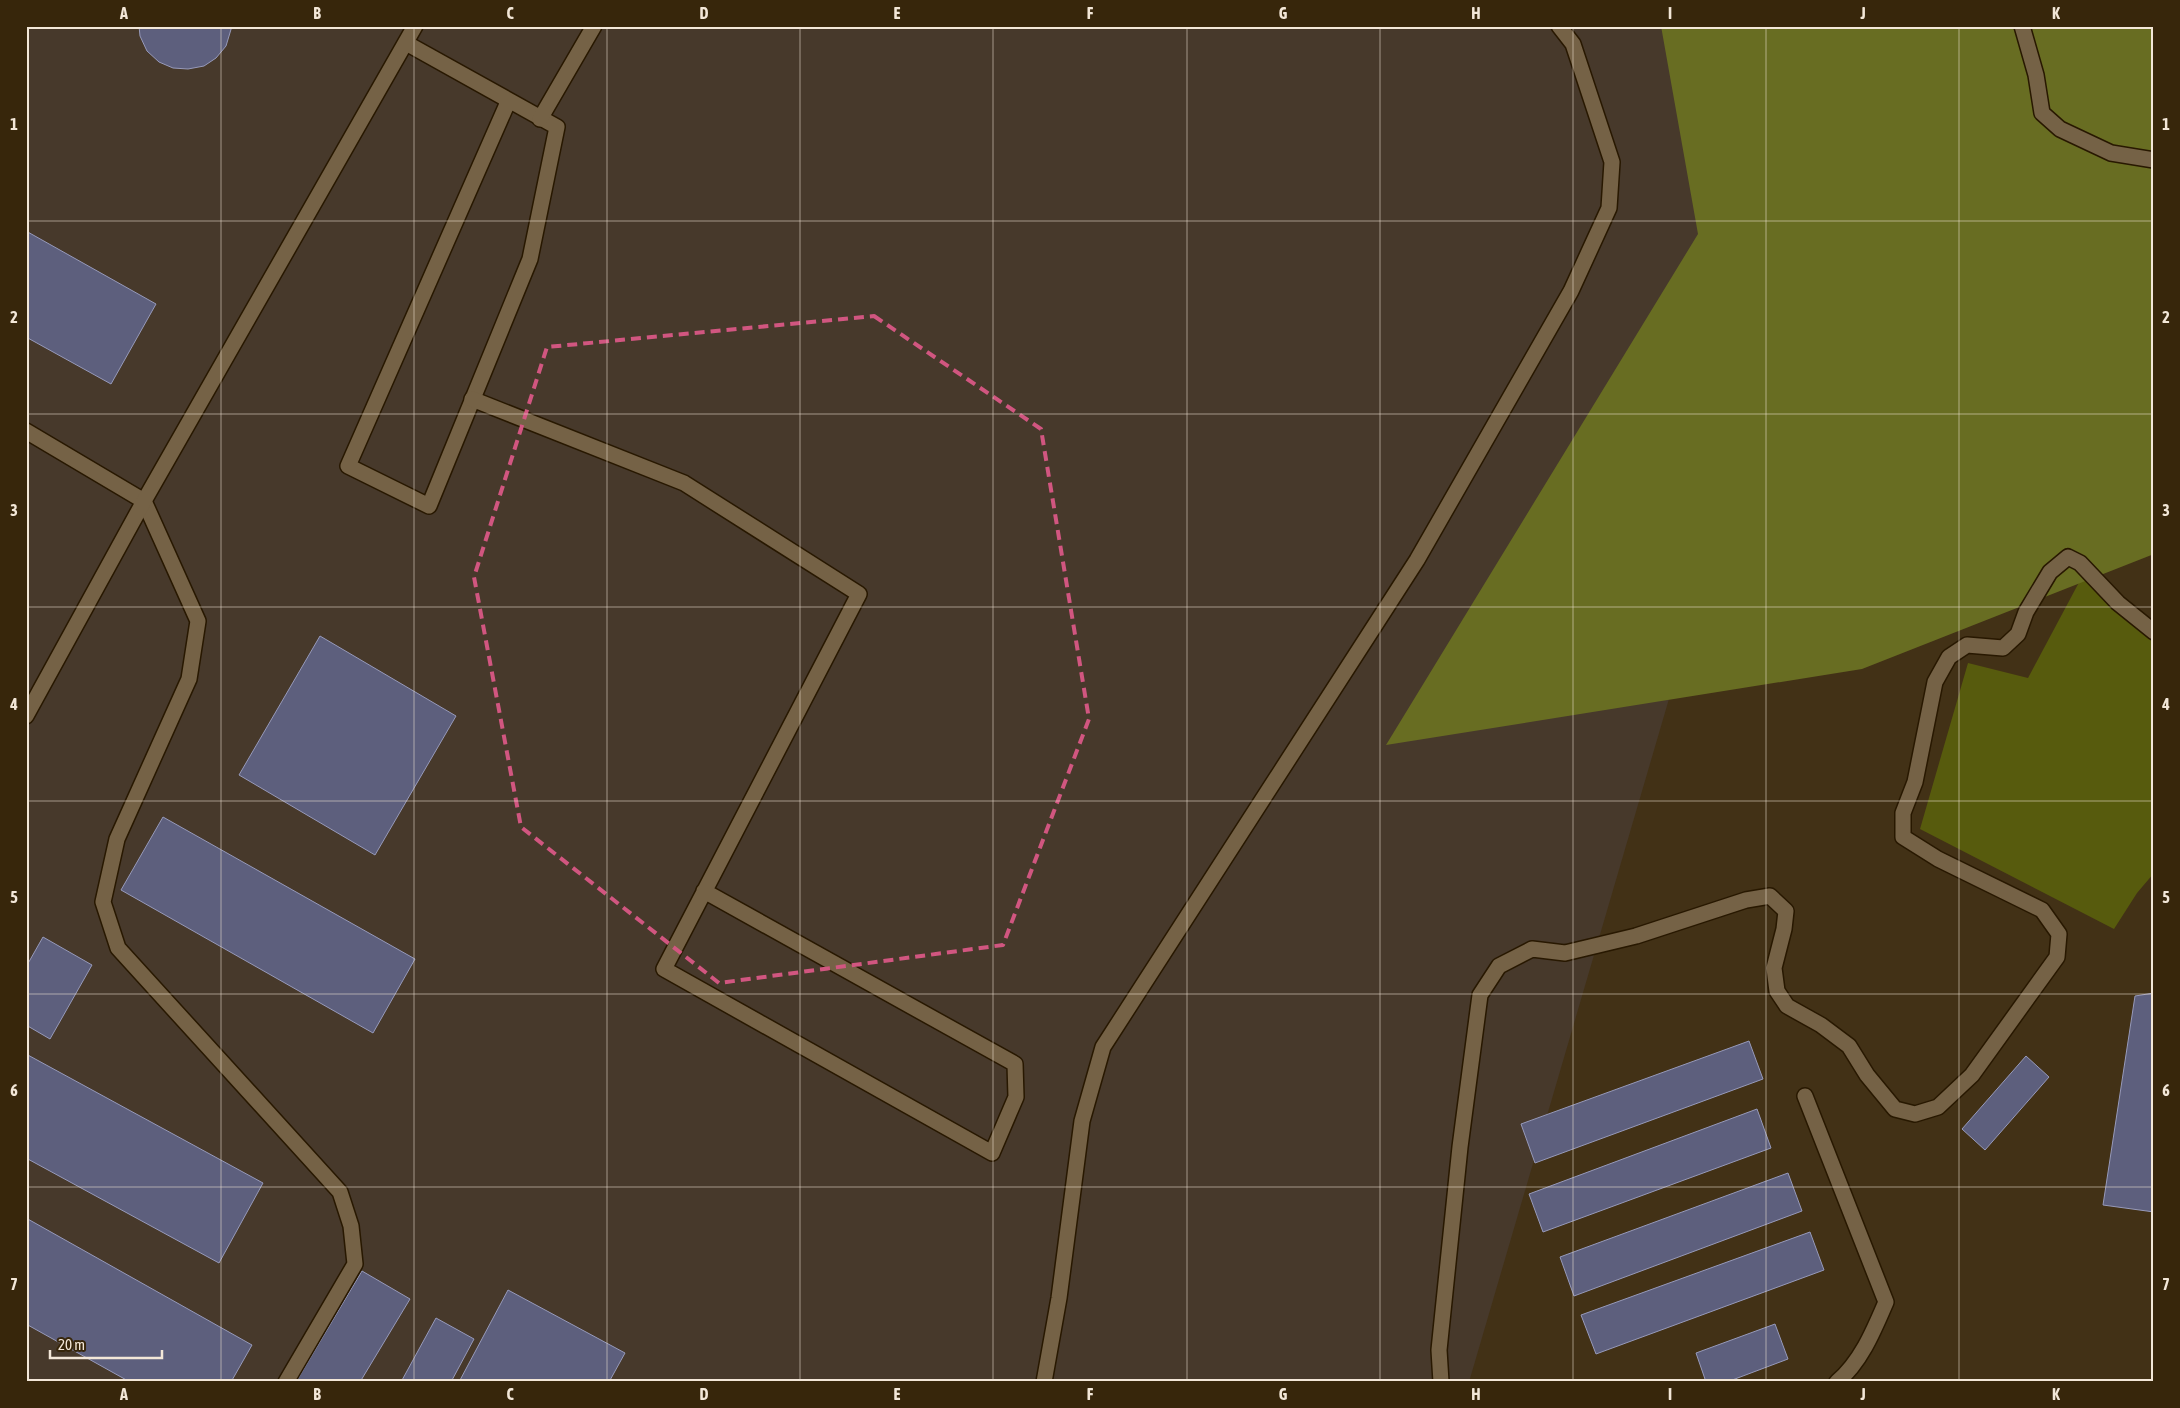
<svg xmlns="http://www.w3.org/2000/svg" width="2180" height="1408" viewBox="0 0 2180 1408" font-family="'Asap Condensed',sans-serif">
  <rect width="100%" height="100%" fill="#423116"/>
  <path fill="#47392b" d="M26 26H1866L1469 1382H26Z"/>
  <path fill="#575b0d" d="M2084 573 2154 640V873L2137 893 2114 929 1920 829 1968 663 2028 678Z"/>
  <path fill="#686d22" d="M1661 26H2154V554L1862 669 1386 745 1698 234Z"/>
  <g fill="#5d5f7d" stroke="#979aba">
    <path d="M139 26H232L226 46 216 58 204 66 188 69 173 68 159 62 147 51 140 36Z"/>
    <path d="M26 231 156 304 111 384 26 337Z"/>
    <path d="M320 636 456 716 375 855 239 775Z"/>
    <path d="M163 817 415 959 373 1033 121 890Z"/>
    <path d="M43 937 92 965 50 1039 26 1025V967Z"/>
    <path d="M2154 993V1212L2103 1205 2135 996Z"/>
    <path d="M1749 1041 1763 1079 1535 1163 1521 1124Z"/>
    <path d="M26 1054 263 1183 219 1263 26 1158Z"/>
    <path d="M2026 1056 2049 1077 1985 1150 1962 1129Z"/>
    <path d="M1757 1109 1771 1148 1543 1232 1529 1194Z"/>
    <path d="M1788 1173 1802 1211 1574 1296 1560 1257Z"/>
    <path d="M26 1218 252 1345 231 1382H130L26 1324Z"/>
    <path d="M1810 1232 1824 1270 1596 1354 1581 1315Z"/>
    <path d="M362 1271 410 1299 360 1382H296Z"/>
    <path d="M508 1290 625 1353 609 1382H459Z"/>
    <path d="M436 1318 474 1339 451 1382H401Z"/>
    <path d="M1775 1324 1788 1359 1727 1382H1706L1696 1353Z"/>
  </g>
  <g fill="none" stroke-linecap="round" stroke-linejoin="round">
    <defs>
      <g id="lane">
        <path d="M406 43 557 127 530 259 429 506 348 466 508 102"/>
        <path d="M540 119 594 26"/>
        <path d="M472 399 684 483 859 594 664 969 992 1153 1016 1097 1015 1064 704 891"/>
        <path d="M26 431 144 501 198 621 189 679 117 839 103 902 118 948 340 1192 351 1226 355 1264 286 1382"/>
        <path d="M26 716 144 501 415 26"/>
        <path d="M1044 1382 1059 1298 1082 1121 1103 1047 1417 560 1571 291 1609 208 1612 162 1573 44 1559 26"/>
      </g>
      <g id="street">
        <path d="M2022 26 2036 75 2042 113 2060 129 2111 153 2154 160"/>
        <path d="M1805 1096 1886 1302C1874 1330 1861 1362 1837 1382"/>
        <path d="M1441 1382 1439 1350 1460 1147 1480 995 1499 966 1532 949 1565 953 1636 936 1746 900 1770 896 1786 911 1784 929 1774 968 1777 991 1787 1006 1821 1025 1849 1046 1867 1075 1895 1109 1915 1114 1938 1107 1972 1075 2057 957 2059 934 2042 910 1938 859 1903 837V813L1915 782 1935 682 1949 657 1967 645 2003 648 2018 634 2026 612 2050 572 2068 557 2080 563 2118 603 2154 632"/>
      </g>
    </defs>
    <use href="#lane" stroke="#281800" stroke-width="18"/>
    <use href="#street" stroke="#281800" stroke-width="18"/>
    <use href="#lane" stroke="#756246" stroke-width="15"/>
    <use href="#street" stroke="#756246" stroke-width="15"/>
  </g>
  <path fill="none" stroke="#d15680" stroke-width="4" stroke-dasharray="10 6" stroke-linejoin="round" d="M874 316 1041 429 1089 719 1003 945 719 983 521 827 474 577 547 347Z"/>
  <path fill="none" stroke="#f3e7d8" stroke-width="1" stroke-opacity="0.55" d="M221 26V1382M414 26V1382M607 26V1382M800 26V1382M993 26V1382M1187 26V1382M1380 26V1382M1573 26V1382M1766 26V1382M1959 26V1382M26 221H2154M26 414H2154M26 607H2154M26 801H2154M26 994H2154M26 1187H2154"/>
  <rect width="2180" height="1408" fill="none" stroke="#37260b" stroke-width="55"/>
  <path d="M50 1350v8h112v-8" fill="none" stroke="#f3e7d8" stroke-width="2.5"/>
  <text x="58" y="1350" font-size="15" fill="#f3e7d8" stroke="#37260b" stroke-width="4" paint-order="stroke">20 m</text>
  <rect x="28" y="28" width="2124" height="1352" fill="none" stroke="#f3e7d8" stroke-width="2"/>
  <g font-size="16" text-anchor="middle" font-weight="bold" fill="#f3e7d8">
    <text x="124" y="19">A</text>
    <text x="317" y="19">B</text>
    <text x="510" y="19">C</text>
    <text x="704" y="19">D</text>
    <text x="897" y="19">E</text>
    <text x="1090" y="19">F</text>
    <text x="1283" y="19">G</text>
    <text x="1476" y="19">H</text>
    <text x="1670" y="19">I</text>
    <text x="1863" y="19">J</text>
    <text x="2056" y="19">K</text>
    <text x="14" y="130">1</text>
    <text x="2166" y="130">1</text>
    <text x="14" y="323">2</text>
    <text x="2166" y="323">2</text>
    <text x="14" y="516">3</text>
    <text x="2166" y="516">3</text>
    <text x="14" y="710">4</text>
    <text x="2166" y="710">4</text>
    <text x="14" y="903">5</text>
    <text x="2166" y="903">5</text>
    <text x="14" y="1096">6</text>
    <text x="2166" y="1096">6</text>
    <text x="14" y="1290">7</text>
    <text x="2166" y="1290">7</text>
    <text x="124" y="1400">A</text>
    <text x="317" y="1400">B</text>
    <text x="510" y="1400">C</text>
    <text x="704" y="1400">D</text>
    <text x="897" y="1400">E</text>
    <text x="1090" y="1400">F</text>
    <text x="1283" y="1400">G</text>
    <text x="1476" y="1400">H</text>
    <text x="1670" y="1400">I</text>
    <text x="1863" y="1400">J</text>
    <text x="2056" y="1400">K</text>
  </g>
</svg>
